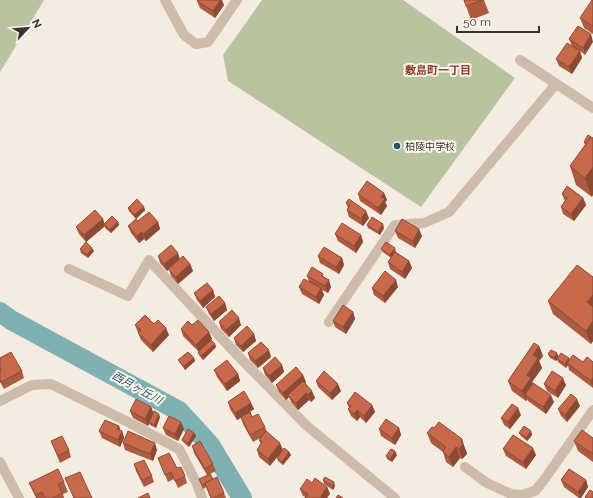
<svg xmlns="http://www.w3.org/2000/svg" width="593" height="498" viewBox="0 0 593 498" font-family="Raleway,'Noto Sans JP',sans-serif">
  <rect width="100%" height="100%" fill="#f4ebe1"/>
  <g fill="#b8c4a0">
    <path d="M0 0H44L0 72Z"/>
    <path d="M262 0H403L515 78 421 207 228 81 223 55Z"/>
  </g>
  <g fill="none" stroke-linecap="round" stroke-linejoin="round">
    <path stroke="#7fb0b2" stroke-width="20" d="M0 312 11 320 179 411 210 445 242 498"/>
    <g stroke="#cdbbac" stroke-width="10">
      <path d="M165 0 184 35 196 44 208 42 237 0"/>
      <path d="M520 60 593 108"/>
      <path d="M69 269 128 296 149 260 242 360 307 426 395 498"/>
      <path d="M329 322 395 225 424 223 449 212 556 84"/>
      <path d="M0 401 32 385 51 384 126 421 179 449 197 484 202 498"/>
      <path d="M0 462 19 498"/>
      <path d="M465 467 487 483 511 494 522 495 535 491 544 480 593 410"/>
    </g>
  </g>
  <g fill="#ac5a40">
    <path d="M464 0H484L489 13 471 20Z"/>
    <path d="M593 0V34L584 28 580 18Z"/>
    <path d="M197 1 224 5 215 18 200 8Z"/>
    <path d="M578 26 585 55 579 50 580 51 582 58 572 74 559 66 556 59 572 46 569 39Z"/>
    <path d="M588 135 592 197 576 185 570 166 585 145 584 142Z"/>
    <path d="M384 193 387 200 385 202 387 206 381 215 360 201 358 194Z"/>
    <path d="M562 194 583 198 586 205 574 221 563 214 561 207 565 201Z"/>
    <path d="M346 203 369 218 363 226 349 217 347 210 348 208Z"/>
    <path d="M144 207 145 210 136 219 129 211 128 208Z"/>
    <path d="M103 219 104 224 118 222 119 225 111 233 105 228V226L86 242 79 234 76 227Z"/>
    <path d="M138 221 158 222 160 229 146 241 144 239 139 243 131 233 128 226Z"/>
    <path d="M367 225 384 228 380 235 368 228Z"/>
    <path d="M395 231 422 236 415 248 398 238Z"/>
    <path d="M335 234 361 235 363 242 356 253 338 241Z"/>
    <path d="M80 249 94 251 88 258 81 253Z"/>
    <path d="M381 249 396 252 409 261 412 268 405 279 390 269 388 262 391 258 383 252Z"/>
    <path d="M158 256 180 259 190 264 193 271 178 284 171 276 169 269 167 271 160 263Z"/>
    <path d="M318 256 342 258 344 265 339 274 320 263Z"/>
    <path d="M307 276 324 277 331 287 328 293 322 290 324 295 319 304 302 294 299 287 309 281Z"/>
    <path d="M593 277V341L591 344 553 314 548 301Z"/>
    <path d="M398 287 385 303 374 295 372 288Z"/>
    <path d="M213 290 215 297 203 308 197 300 194 293Z"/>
    <path d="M225 303 227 310 214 321 209 314 206 307Z"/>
    <path d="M353 312 355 319 346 334 335 327 333 321Z"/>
    <path d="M219 322 241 325 229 337 221 329Z"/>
    <path d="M154 324 169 335 153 352 141 340 135 325Z"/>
    <path d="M192 325 209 332 212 339 211 340 215 344 216 347 203 360 199 355 198 352V351L183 336 181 329Z"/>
    <path d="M254 334 256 341 243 352 236 345 234 338Z"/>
    <path d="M539 346 543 356 539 361 542 368 532 382 533 383 554 402 546 414 528 401 527 399 526 401 512 391 508 381Z"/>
    <path d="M248 353 271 357 258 368 250 360Z"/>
    <path d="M548 354 583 362H593V388L569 370 568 365 566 368 558 362 557 359 556 361 550 358Z"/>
    <path d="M0 358 22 371 24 378 4 389 0 382Z"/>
    <path d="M194 358 195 361 185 370 180 363 178 360Z"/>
    <path d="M282 365 284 372 272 383 265 375 263 368Z"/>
    <path d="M214 370 238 374 240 381 227 391 217 377Z"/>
    <path d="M303 375 306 382 305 383 315 398 311 402 309 400 298 410 291 402 289 397 286 400 279 392 276 385Z"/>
    <path d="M316 381 341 391 332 400 318 387Z"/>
    <path d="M544 384 566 385 558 398 547 391Z"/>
    <path d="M228 402 251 403 254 409 250 412 252 417 265 427 267 432 270 466 259 457 257 450 261 444 259 440 260 438 253 442 243 424 241 418 237 420 230 409Z"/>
    <path d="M347 403 372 405 375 412 366 423 360 417 357 421 351 416 348 409 349 408Z"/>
    <path d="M580 406 567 422 561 416 558 409Z"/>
    <path d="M151 407 153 412 160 417 156 428 150 425 149 423 148 426 133 418 130 411Z"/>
    <path d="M521 415 510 429 504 425 501 418Z"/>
    <path d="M119 426 120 430 122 431 124 438 120 447 102 438 99 431Z"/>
    <path d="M163 428 184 429 178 441 166 435Z"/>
    <path d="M399 428 401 435 395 445 381 436 379 429Z"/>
    <path d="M531 431 532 435 527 441 521 436 519 433Z"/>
    <path d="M194 433 196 436 189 447 184 443 182 440Z"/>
    <path d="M427 433 466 450 467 454 462 459 460 458 453 467 446 462 443 452 431 443Z"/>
    <path d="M593 438V462L578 451 574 441Z"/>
    <path d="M51 441 69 450 71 457 60 463Z"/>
    <path d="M123 443 157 450 153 461 125 450Z"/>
    <path d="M192 446 213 464 216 471 210 474 213 479 224 493 226 498H211L206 487 203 489 200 482 207 475 194 453Z"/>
    <path d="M503 449 536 455 526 469 506 456Z"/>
    <path d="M289 452 291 455 283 465 278 461 277 458Z"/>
    <path d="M397 455 392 462 387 459 386 456Z"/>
    <path d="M158 458 177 468 185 476 187 483 178 488 174 479 168 482Z"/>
    <path d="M134 464 152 476 154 482 144 487 136 471Z"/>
    <path d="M323 480 335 486 333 490 324 484Z"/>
    <path d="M561 480H586L588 487 581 498H579L564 487Z"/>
    <path d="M64 482 68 492 63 494 64 498H36L29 483Z"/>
    <path d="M327 487 330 494 305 497 303 496 300 489Z"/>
  </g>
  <g fill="#8c4a34">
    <path d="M220 0H222L224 5 215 18 213 11Z"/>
    <path d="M591 34 593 42 585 55 583 48Z"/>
    <path d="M580 51 582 58 572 74 569 67Z"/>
    <path d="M593 167V195L592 197 585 178Z"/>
    <path d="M384 193 387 200 385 202 387 206 381 215 378 208 381 197Z"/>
    <path d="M583 198 586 205 574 221 571 214Z"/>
    <path d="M144 207 145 210 136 219 134 215Z"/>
    <path d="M366 211 369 218 363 226 361 219Z"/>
    <path d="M103 219 105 226 86 242 84 235Z"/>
    <path d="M118 222 119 225 111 233 109 230Z"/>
    <path d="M158 222 160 229 146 241 143 234Z"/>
    <path d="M383 224 384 228 380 235 378 232Z"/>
    <path d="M419 229 422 236 415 248 413 241Z"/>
    <path d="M141 232 144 239 139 243 137 236Z"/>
    <path d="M361 235 363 242 356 253 354 246Z"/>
    <path d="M92 248 94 251 88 258 87 255Z"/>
    <path d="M395 248 396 252 392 259 390 255Z"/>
    <path d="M178 253 180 260 167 271 164 264Z"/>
    <path d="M342 258 344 265 339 274 336 267Z"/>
    <path d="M409 261 412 268 405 279 402 272Z"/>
    <path d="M190 264 193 271 178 284 176 277Z"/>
    <path d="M329 280 331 287 328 293 325 286Z"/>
    <path d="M396 280 398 287 385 303 383 296Z"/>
    <path d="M321 288 324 295 319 304 316 297Z"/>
    <path d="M213 290 215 297 203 308 200 301Z"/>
    <path d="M593 295V315L587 302Z"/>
    <path d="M225 303 227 310 214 321 211 314Z"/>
    <path d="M353 312 355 319 346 334 343 327Z"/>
    <path d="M239 318 241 325 229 337 226 330Z"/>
    <path d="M593 321V341L591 344 586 331Z"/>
    <path d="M166 328 169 335 153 352 151 345Z"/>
    <path d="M209 332 212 339 199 352 196 345Z"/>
    <path d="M254 334 256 341 243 352 241 346Z"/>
    <path d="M215 344 216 347 203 360 201 356Z"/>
    <path d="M539 346 543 356 539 361 542 368 532 382 535 388 525 395 527 399 526 401 522 391 533 355Z"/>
    <path d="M269 350 271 357 258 368 255 361Z"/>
    <path d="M557 353 559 357 556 361 554 358Z"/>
    <path d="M194 358 195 361 185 370 184 366Z"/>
    <path d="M569 358 570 362 567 363 568 365 566 368 565 364Z"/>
    <path d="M282 365 284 372 272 383 269 376Z"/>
    <path d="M238 374 240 381 227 391 225 384Z"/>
    <path d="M303 375 306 382 289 397 288 395 289 397 286 400 283 393Z"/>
    <path d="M563 378 566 385 558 398 555 391Z"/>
    <path d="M593 378V387L591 381Z"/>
    <path d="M338 384 341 391 332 400 330 393Z"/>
    <path d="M312 391 315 398 311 402 308 395Z"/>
    <path d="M306 393 309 400 298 410 296 403Z"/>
    <path d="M551 395 554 402 546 414 543 407Z"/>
    <path d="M577 399 580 406 567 422 565 415Z"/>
    <path d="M251 403 254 409 237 420 235 413Z"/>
    <path d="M372 405 375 412 366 423 364 416Z"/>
    <path d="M151 407 154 414 148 426 145 419Z"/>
    <path d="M518 408 521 415 510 429 508 422Z"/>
    <path d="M357 410 360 417 357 421 354 414Z"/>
    <path d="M159 414 160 417 156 428 154 425Z"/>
    <path d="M181 422 184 429 178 441 175 434Z"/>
    <path d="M119 426 121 432 122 431 124 438 120 447 118 440 117 429Z"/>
    <path d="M399 428 401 435 395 445 392 438Z"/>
    <path d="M531 431 532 435 527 441 526 438Z"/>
    <path d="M194 433 196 436 189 447 188 443Z"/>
    <path d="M462 439 467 454 462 459 459 449 461 442Z"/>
    <path d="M155 443 157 450 153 461 150 454Z"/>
    <path d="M280 443 283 450 270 466 268 459Z"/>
    <path d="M456 447 460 458 453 467 449 457Z"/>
    <path d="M533 448 536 455 526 469 523 462Z"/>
    <path d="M395 451 397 455 392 462 390 459Z"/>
    <path d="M289 452 291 455 283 465 282 462Z"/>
    <path d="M586 480 588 487 581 498H580L578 492Z"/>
    <path d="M334 482 335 486 333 490 332 486Z"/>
    <path d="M327 487 330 494 327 498H320Z"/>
  </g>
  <g fill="#c8694b" stroke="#8c4a34">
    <path d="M198 0H220L213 11 197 1Z"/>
    <path d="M464 0H483L466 6Z"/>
    <path d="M592 0H593V26L580 18Z"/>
    <path d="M578 26 591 34 583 48 569 39Z"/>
    <path d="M567 43 580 51 569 67 556 59Z"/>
    <path d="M588 135 591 137 586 144 584 142Z"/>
    <path d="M591 137 593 138V167L585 178 570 166Z"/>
    <path d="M367 181 384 193 381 197 385 199 378 208 358 194Z"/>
    <path d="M567 186 583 198 571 214 561 207 567 198 562 194Z"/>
    <path d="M137 199 144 207 134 215 128 208Z"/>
    <path d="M349 199 366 211 361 219 347 210 350 205 346 203Z"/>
    <path d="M95 210 103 219 84 235 76 227Z"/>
    <path d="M149 212 158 222 143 234 141 232 137 236 128 226 136 219 138 221Z"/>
    <path d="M112 216 118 222 109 230 104 224Z"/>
    <path d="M372 217 383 224 378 232 367 225Z"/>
    <path d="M402 219 419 229 413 241 395 231Z"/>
    <path d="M342 223 361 235 354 246 335 234Z"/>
    <path d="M86 242 92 248 87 255 80 249Z"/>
    <path d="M386 242 395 248 390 255 381 249Z"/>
    <path d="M171 245 178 253 164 264 158 256Z"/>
    <path d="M324 247 342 258 336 267 318 256Z"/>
    <path d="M395 252 409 261 402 272 388 262Z"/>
    <path d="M183 256 190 264 176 277 168 269Z"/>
    <path d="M577 265 593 277V295L587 302 593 307V321L586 331 548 301Z"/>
    <path d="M312 267 323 274 322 276 329 280 325 286 307 276Z"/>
    <path d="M385 271 396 280 383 296 372 288Z"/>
    <path d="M304 279 321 288 316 297 299 287Z"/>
    <path d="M207 283 213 290 200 301 194 293Z"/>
    <path d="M219 296 225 303 211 314 206 307Z"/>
    <path d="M343 305 353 312 343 327 333 321Z"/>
    <path d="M232 310 239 318 226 330 219 322Z"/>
    <path d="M145 315 154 324 158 320 166 328 151 345 138 333 141 330 135 325Z"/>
    <path d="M198 320 209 332 196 345 181 329 188 321 192 325Z"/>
    <path d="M247 326 254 334 241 346 234 338Z"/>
    <path d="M211 340 215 344 201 356 198 352Z"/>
    <path d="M261 342 269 350 255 361 248 353Z"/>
    <path d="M534 343 539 346 533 355 538 358 527 375 531 378 522 391 508 381Z"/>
    <path d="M551 350 557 353 554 358 548 354Z"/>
    <path d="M11 352 22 371 1 382 0 380V371L1 370 0 368V358Z"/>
    <path d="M188 352 194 358 184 366 178 360Z"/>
    <path d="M561 353 569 358 565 364 557 359Z"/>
    <path d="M573 355 583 362 587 357 593 362V378L591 381 567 363Z"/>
    <path d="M275 357 282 365 269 376 263 368Z"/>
    <path d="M227 360 238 374 225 384 214 370Z"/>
    <path d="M296 367 303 375 283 393 276 385Z"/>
    <path d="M324 371 338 384 330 393 316 381Z"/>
    <path d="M552 371 563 378 555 391 544 384Z"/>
    <path d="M303 381 312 391 308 395 306 393 296 403 288 395Z"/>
    <path d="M533 383 551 395 543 407 525 395Z"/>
    <path d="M244 391 251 403 235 413 228 402Z"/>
    <path d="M355 392 372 405 364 416 357 410 354 414 348 409 351 406 347 403Z"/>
    <path d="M571 394 577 399 565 415 558 409Z"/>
    <path d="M136 399 151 407 145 419 130 411Z"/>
    <path d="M512 404 518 408 508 422 501 418Z"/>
    <path d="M154 411 159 414 154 425 149 422Z"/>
    <path d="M250 412 252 417 258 414 265 427 250 435 241 417Z"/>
    <path d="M169 416 181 422 175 434 163 428Z"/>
    <path d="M386 419 399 428 392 438 379 429Z"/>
    <path d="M105 420 119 426 117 429 122 431 118 440 99 431Z"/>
    <path d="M439 422 462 439 461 442 463 444 459 449 456 447 449 457 443 452 446 447 427 433 432 427 434 428Z"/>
    <path d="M524 426 531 431 526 438 519 433Z"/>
    <path d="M188 429 194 433 188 443 182 440Z"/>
    <path d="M582 430 593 438V454L574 441Z"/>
    <path d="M128 431 155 443 150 454 123 443Z"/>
    <path d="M266 431 280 443 268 459 257 450 262 442 259 440Z"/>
    <path d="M513 435 533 448 523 462 503 449Z"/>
    <path d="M62 436 69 450 58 456 51 441Z"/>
    <path d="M200 441 213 464 205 469 192 446Z"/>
    <path d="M284 448 289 452 282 462 277 458Z"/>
    <path d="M391 449 395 451 390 459 386 456Z"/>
    <path d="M169 453 177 468 181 467 185 476 175 481 171 472 165 475 158 458Z"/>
    <path d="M144 460 152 476 142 480 134 464Z"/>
    <path d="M58 469 64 482 58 484 62 493 52 498H45L42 492 36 495 29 483Z"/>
    <path d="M569 469 586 480 578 492 561 480Z"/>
    <path d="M80 472 92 498H74L65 478Z"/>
    <path d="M210 474 213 479 205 483V484L202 485 199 479Z"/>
    <path d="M217 477 224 493 213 498H211L205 483Z"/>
    <path d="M325 477 334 482 332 486 323 480Z"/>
    <path d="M315 478 327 487 320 498H305L308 494 300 489 307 479 312 483Z"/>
    <path d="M590 490 593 492V498H586L585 497Z"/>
    <path d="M148 493 150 498H138Z"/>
    <path d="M338 495 343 498H336Z"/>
  </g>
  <circle fill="#1f5a5e" stroke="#fbf5ee" stroke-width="1.5" cx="397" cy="146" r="4"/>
  <g text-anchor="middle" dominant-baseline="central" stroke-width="4" stroke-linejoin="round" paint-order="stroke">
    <g font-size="10" fill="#3b302b" stroke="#fbf5ee" text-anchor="start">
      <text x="405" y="146">柏陵中学校</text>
    </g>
    <g font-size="11" font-weight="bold" fill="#8c3b22" stroke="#fbf5ee">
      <text x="438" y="70">敷島町一丁目</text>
    </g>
    <g font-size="11" font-style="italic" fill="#1f5a5e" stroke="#fbf5ee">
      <text transform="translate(137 388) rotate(29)">西月ヶ丘川</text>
    </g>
  </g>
  <g transform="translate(28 28) rotate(64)" stroke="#fbf5ee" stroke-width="3" paint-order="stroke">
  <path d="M0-3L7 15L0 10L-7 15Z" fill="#3b302b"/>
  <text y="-6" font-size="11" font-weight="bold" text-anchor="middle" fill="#3b302b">N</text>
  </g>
  <path d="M457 26v6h82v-6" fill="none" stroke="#3b302b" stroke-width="2"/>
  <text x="463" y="26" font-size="12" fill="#3b302b" stroke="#fbf5ee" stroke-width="3" paint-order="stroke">50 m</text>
</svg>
